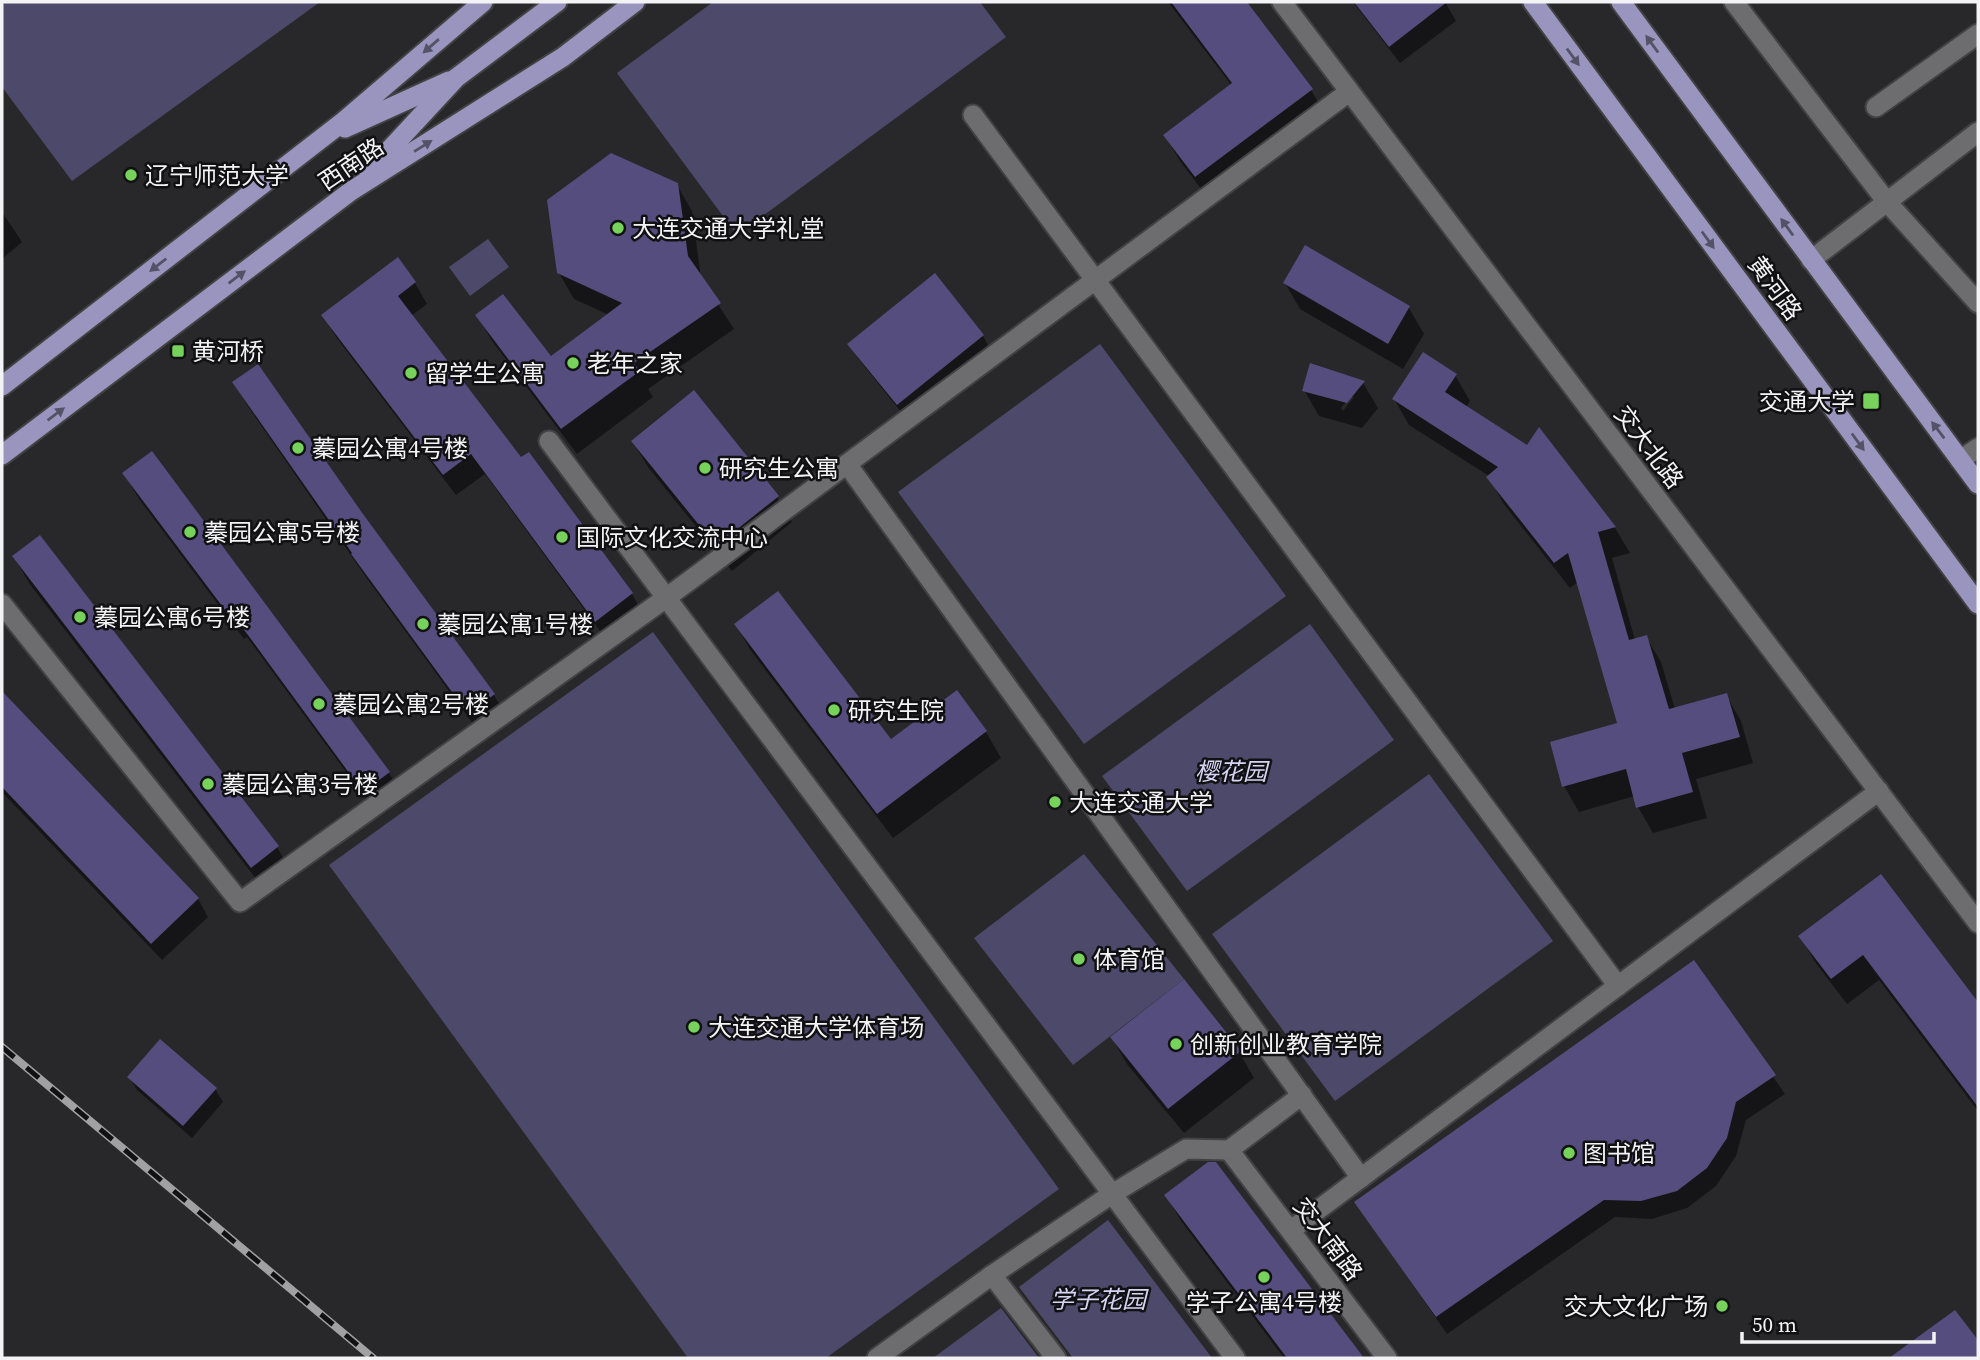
<svg xmlns="http://www.w3.org/2000/svg" width="1980" height="1360" viewBox="0 0 1980 1360" font-family="'Source Serif 4','Noto Sans SC',serif">
  <rect width="100%" height="100%" fill="#28272a"/>
  <g fill="#4d496a">
    <path d="M2 2H320L72 181 2 87Z"/>
    <path d="M713 2H980L1006 37 737 235 617 73Z"/>
    <path d="M488 239 509 267 470 296 449 267Z"/>
    <path d="M1100 344 1286 596 1084 744 898 492Z"/>
    <path d="M1310 624 1394 740 1187 891 1102 776Z"/>
    <path d="M653 632 1059 1189 826 1358H688L329 865Z"/>
    <path d="M1429 774 1553 941 1335 1101 1212 934Z"/>
    <path d="M1084 854 1184 979 1073 1065 974 938Z"/>
    <path d="M1108 1220 1212 1358H1073L1019 1287Z"/>
    <path d="M1001 1308 1039 1358H933Z"/>
  </g>
  <g fill="#0007" fill-rule="evenodd">
    <path d="M1168 2H1245L1311 90 1326 116 1211 202 1180 161 1165 136 1232 86Z"/>
    <path d="M1353 2H1445L1456 21 1400 63Z"/>
    <path d="M677 185 692 211 701 278 734 329 648 389 653 397 577 454 492 341 477 315 551 359 609 315 574 299 559 273Z"/>
    <path d="M2 212 22 242 2 259Z"/>
    <path d="M934 276 983 336 990 349 905 417 857 357 849 344Z"/>
    <path d="M415 283 427 304 411 316 521 460 529 454 632 594 644 616 608 642 485 474 456 495 336 337 323 315Z"/>
    <path d="M1285 283 1409 308 1424 334 1403 369 1300 309Z"/>
    <path d="M1455 375 1470 401 1466 407 1528 447 1539 430 1615 528 1630 553 1612 558 1635 640 1646 637 1661 662 1675 709 1726 695 1741 721 1753 763 1696 779 1707 818 1653 833 1638 807 1635 796 1579 812 1564 786 1619 725 1578 582 1570 588 1503 503 1489 476 1409 425 1394 399Z"/>
    <path d="M234 383 361 515 494 695 509 721 484 739 368 580 249 408Z"/>
    <path d="M1363 383 1378 408 1362 428 1319 416 1304 390ZM1350 397H1354L1343 411 1341 408Z"/>
    <path d="M633 442 777 497 792 522 732 571 648 467Z"/>
    <path d="M152 453 389 773 404 799 379 817 247 637 244 639 139 499 124 473Z"/>
    <path d="M40 537 277 847 292 873 267 893 29 583 14 557Z"/>
    <path d="M736 625 891 742 956 693 986 732 1001 758 893 838 751 651Z"/>
    <path d="M2 694 198 899 208 917 162 960 2 792Z"/>
    <path d="M1881 876 1978 1005V1111L1879 980 1847 1004 1815 962 1800 936Z"/>
    <path d="M1694 963 1785 1094 1746 1120 1736 1156 1716 1186 1687 1208 1652 1219 1615 1217 1447 1334 1356 1202Z"/>
    <path d="M1112 1038 1239 1052 1254 1078 1184 1133 1127 1064Z"/>
    <path d="M129 1077 215 1089 223 1102 192 1138 137 1090Z"/>
    <path d="M1215 1164 1361 1358H1284L1181 1221 1166 1195Z"/>
  </g>
  <g fill="#544d7e">
    <path d="M1171 2H1247L1313 89 1195 177 1163 135 1232 83Z"/>
    <path d="M1354 2H1447L1389 47Z"/>
    <path d="M611 153 678 183 688 256 721 303 634 363 640 371 561 429 475 315 503 294 551 356 622 303 557 273 547 200Z"/>
    <path d="M1305 245 1410 306 1388 344 1283 283Z"/>
    <path d="M398 257 416 282 398 296 521 457 529 452 633 593 595 622 471 454 443 475 321 315Z"/>
    <path d="M935 273 984 335 897 405 847 344Z"/>
    <path d="M1423 352 1457 374 1445 392 1527 445 1539 427 1616 527 1598 532 1629 640 1647 635 1669 709 1727 693 1740 737 1682 753 1693 792 1636 808 1626 769 1562 787 1550 742 1617 723 1568 553 1554 563 1486 477 1498 467 1392 399Z"/>
    <path d="M1310 363 1365 381 1347 403 1302 391Z"/>
    <path d="M258 364 363 514 495 694 468 714 351 554 352 553 232 382Z"/>
    <path d="M694 390 779 496 716 546 631 441Z"/>
    <path d="M152 451 390 772 363 792 231 612 228 614 122 473Z"/>
    <path d="M40 535 279 846 251 868 12 556Z"/>
    <path d="M778 591 891 739 957 690 987 731 877 814 734 624Z"/>
    <path d="M2 691 199 898 151 944 2 787Z"/>
    <path d="M1881 874 1978 1002V1107L1863 955 1831 979 1798 936Z"/>
    <path d="M1694 960 1776 1075 1736 1102 1727 1138 1707 1168 1677 1191 1641 1201 1604 1200 1436 1317 1354 1202Z"/>
    <path d="M1184 979 1241 1051 1168 1109 1110 1037Z"/>
    <path d="M160 1039 217 1088 183 1126 127 1077Z"/>
    <path d="M1208 1162H1216L1364 1358H1287L1164 1195Z"/>
    <path d="M1955 1310 1978 1340V1358H1889Z"/>
  </g>
  <g fill="none" stroke-linecap="round" stroke-linejoin="round">
    <defs>
      <g id="minor">
        <path d="M1282 2 1978 923"/>
        <path d="M1734 2 1887 202 1978 303"/>
        <path d="M1876 107 1978 34"/>
        <path d="M973 115 1618 986"/>
        <path d="M1811 260 1978 132"/>
        <path d="M549 441 1235 1358"/>
        <path d="M1960 460 1978 448"/>
        <path d="M847 464 1361 1178"/>
        <path d="M2 604 240 902 666 598 1349 92"/>
        <path d="M1229 1150 1387 1358"/>
        <path d="M1291 1230 1879 791"/>
        <path d="M992 1275 1056 1358"/>
        <path d="M877 1358 992 1275 1112 1194 1186 1149 1229 1150 1302 1095"/>
      </g>
      <g id="primary">
        <path d="M1533 2 1978 604"/>
        <path d="M1621 2 1978 484"/>
        <path d="M345 128 449 81"/>
        <path d="M369 172 456 78 557 2"/>
        <path d="M2 386 344 121 483 2"/>
        <path d="M2 455 351 191 563 57 635 2"/>
      </g>
    </defs>
    <use href="#minor" stroke="#424244" stroke-width="23"/>
    <use href="#primary" stroke="#424244" stroke-width="23"/>
    <use href="#minor" stroke="#6d6d6f" stroke-width="19"/>
    <use href="#primary" stroke="#9995be" stroke-width="19"/>
    <defs>
      <path id="rail" d="M2 1047 373 1358"/>
    </defs>
    <use href="#rail" stroke="#a1a0a3" stroke-width="8"/>
    <use href="#rail" stroke="#111012" stroke-width="5" stroke-dasharray="16" stroke-linecap="butt"/>
  </g>
  <defs><path id="oneway-solid" d="M-6-.8H1V-3.2L6.5 0L1 3.2V.8H-6Z" transform="scale(1.75)"/></defs>
  <g fill="#555268">
    <use href="#oneway-solid" transform="translate(1652 44) rotate(-126)"/>
    <use href="#oneway-solid" transform="translate(431 46) rotate(139)"/>
    <use href="#oneway-solid" transform="translate(1573 57) rotate(54)"/>
    <use href="#oneway-solid" transform="translate(423 146) rotate(-32)"/>
    <use href="#oneway-solid" transform="translate(1787 227) rotate(-126)"/>
    <use href="#oneway-solid" transform="translate(1708 240) rotate(54)"/>
    <use href="#oneway-solid" transform="translate(158 265) rotate(142)"/>
    <use href="#oneway-solid" transform="translate(237 277) rotate(-37)"/>
    <use href="#oneway-solid" transform="translate(56 414) rotate(-37)"/>
    <use href="#oneway-solid" transform="translate(1938 430) rotate(-127)"/>
    <use href="#oneway-solid" transform="translate(1858 442) rotate(54)"/>
  </g>
  <g fill="#76d25a" stroke="#111012" stroke-width="2.5">
    <circle cx="131" cy="175" r="7"/>
    <circle cx="618" cy="228" r="7"/>
    <rect x="171" y="344" width="14" height="14" rx="3.5"/>
    <circle cx="573" cy="363" r="7"/>
    <circle cx="411" cy="373" r="7"/>
    <rect x="1862" y="392" width="18" height="18" rx="3.5"/>
    <circle cx="298" cy="448" r="7"/>
    <circle cx="705" cy="468" r="7"/>
    <circle cx="190" cy="532" r="7"/>
    <circle cx="562" cy="537" r="7"/>
    <circle cx="80" cy="617" r="7"/>
    <circle cx="423" cy="624" r="7"/>
    <circle cx="319" cy="704" r="7"/>
    <circle cx="834" cy="710" r="7"/>
    <circle cx="208" cy="784" r="7"/>
    <circle cx="1055" cy="802" r="7"/>
    <circle cx="1079" cy="959" r="7"/>
    <circle cx="694" cy="1027" r="7"/>
    <circle cx="1176" cy="1044" r="7"/>
    <circle cx="1569" cy="1153" r="7"/>
    <circle cx="1264" cy="1277" r="7"/>
    <circle cx="1722" cy="1306" r="7"/>
  </g>
  <g text-anchor="middle" dominant-baseline="central" stroke-width="5" stroke-linejoin="round" paint-order="stroke">
    <g font-size="24" fill="#f3f3f5" stroke="#111012">
      <text transform="translate(351 164) rotate(-34)">西南路</text>
      <text transform="translate(1775 288) rotate(54)">黄河路</text>
      <text transform="translate(1649 447) rotate(53)">交大北路</text>
      <text transform="translate(1328 1239) rotate(53)">交大南路</text>
    </g>
    <g font-size="24" fill="#f3f3f5" stroke="#111012" text-anchor="start">
      <text x="145" y="175">辽宁师范大学</text>
      <text x="632" y="228">大连交通大学礼堂</text>
      <text x="192" y="351">黄河桥</text>
      <text x="587" y="363">老年之家</text>
      <text x="425" y="373">留学生公寓</text>
      <text x="1855" y="401" text-anchor="end">交通大学</text>
      <text x="312" y="448">蓁园公寓4号楼</text>
      <text x="719" y="468">研究生公寓</text>
      <text x="204" y="532">蓁园公寓5号楼</text>
      <text x="576" y="537">国际文化交流中心</text>
      <text x="94" y="617">蓁园公寓6号楼</text>
      <text x="437" y="624">蓁园公寓1号楼</text>
      <text x="333" y="704">蓁园公寓2号楼</text>
      <text x="848" y="710">研究生院</text>
      <text x="222" y="784">蓁园公寓3号楼</text>
      <text x="1069" y="802">大连交通大学</text>
      <text x="1093" y="959">体育馆</text>
      <text x="708" y="1027">大连交通大学体育场</text>
      <text x="1190" y="1044">创新创业教育学院</text>
      <text x="1583" y="1153">图书馆</text>
      <text x="1264" y="1302" text-anchor="middle">学子公寓4号楼</text>
      <text x="1708" y="1306" text-anchor="end">交大文化广场</text>
    </g>
    <g font-size="24" font-style="italic" fill="#d6d4f3" stroke="#111012">
      <text x="1231" y="771">樱花园</text>
      <text x="1098" y="1299">学子花园</text>
    </g>
  </g>
  <rect width="1980" height="1360" fill="none" stroke="#f3f3f5" stroke-width="7"/>
  <path d="M1742 1332v10h192v-10" fill="none" stroke="#f3f3f5" stroke-width="3.5"/>
  <text x="1752" y="1332" font-size="21" fill="#f3f3f5" stroke="#111012" stroke-width="5" paint-order="stroke">50 m</text>
</svg>
